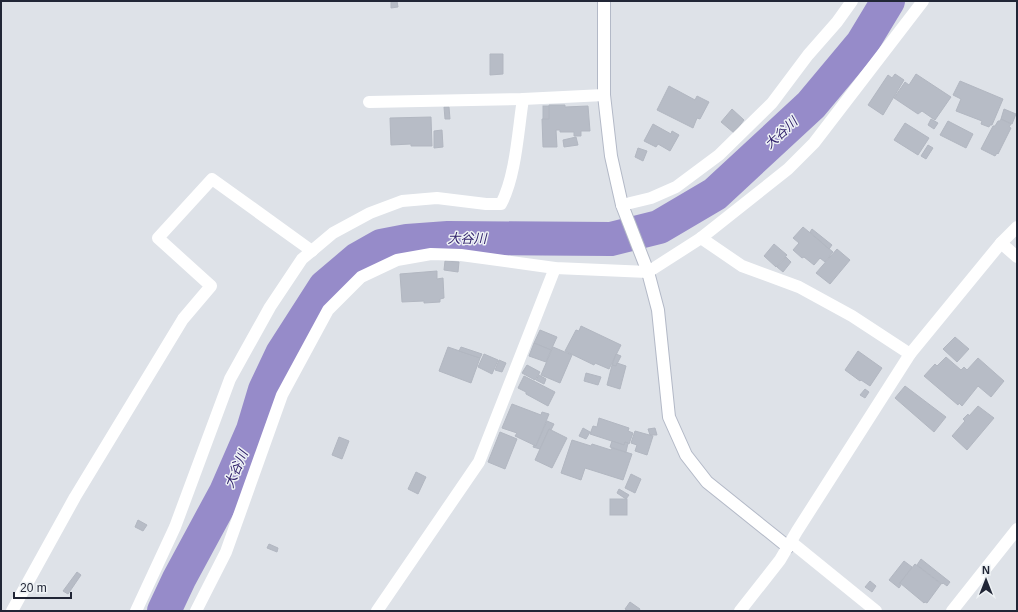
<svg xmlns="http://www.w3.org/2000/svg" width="1018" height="612" viewBox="0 0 1018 612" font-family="Helvetica,'Noto Sans JP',sans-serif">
  <rect width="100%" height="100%" fill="#dee2e8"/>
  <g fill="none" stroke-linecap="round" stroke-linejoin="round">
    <path stroke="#968bc9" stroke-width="34" d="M164 611 179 579 226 492 253 430 265 390 282 354 325 287 358 259 381 246 407 241 448 238 611 239 659 227 715 194 811 105 862 44 888 1"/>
  </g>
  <g fill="#b7bcc6" stroke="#b2b7c1">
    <path d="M391 1H397L398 7 391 8Z"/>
    <path d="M490 54H503V74L490 75Z"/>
    <path d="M895 74 904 80 883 115 868 105 888 75 892 78Z"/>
    <path d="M916 74 951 97 935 120 922 111 918 114 894 98 905 82 909 85Z"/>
    <path d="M960 81 1003 99 992 125H990L989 127 981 124 982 121 956 111 961 99 953 95Z"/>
    <path d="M669 86 695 100 697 96 709 102 700 119 697 118 693 128 657 110Z"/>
    <path d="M549 105H565V107L588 106 590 131H581V136H574V132H560V130H556L557 147H543L542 119H549Z"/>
    <rect x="543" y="106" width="6" height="13"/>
    <path d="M444 107H449L450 119H445Z"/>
    <path d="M732 109 744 120 734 133 721 122Z"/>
    <path d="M1004 109 1016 114 1012 124 1001 119Z"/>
    <path d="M431 117 432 146H411V144L391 145 390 118Z"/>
    <path d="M931 119 938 123 934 129 928 125Z"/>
    <path d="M1001 119 1011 124 1009 127 1011 128 998 154 997 153 995 156 981 149 992 128 993 126H995L998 121H1000Z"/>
    <path d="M948 121 973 134 966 148 940 135Z"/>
    <path d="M905 123 929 138 918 155 894 140Z"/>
    <path d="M653 124 671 134 672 131 679 135 670 151 658 144 656 147 644 141Z"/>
    <path d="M442 130 443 147 434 148V131Z"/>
    <path d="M576 137 578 145 564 147 563 140Z"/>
    <path d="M928 145 933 148 926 159 921 156Z"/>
    <path d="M638 148 647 151 643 161 635 157Z"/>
    <path d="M803 227 833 252 825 262 820 258 814 265 804 257 802 258 793 250 799 243 793 238Z"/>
    <path d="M812 229 832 245 829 249 810 232Z"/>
    <path d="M774 244 787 255 776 267 764 256Z"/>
    <path d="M837 249 850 260 830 284 816 273Z"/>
    <path d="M786 257 791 262 783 272 777 267Z"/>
    <path d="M445 261 459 262 458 272 444 270Z"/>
    <path d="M437 271V279L443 278 444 298 440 299V302L424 303V301L402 302 400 274Z"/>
    <path d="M581 326 621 345 609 369 595 363 594 365 565 351 576 330 579 331Z"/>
    <path d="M540 330 557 337 551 350 534 343Z"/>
    <path d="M955 337 969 349 957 362 943 349Z"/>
    <path d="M534 343 551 350 546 362 529 356Z"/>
    <path d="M448 347 480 358 471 383 439 371Z"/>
    <path d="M461 347 482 354 480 358 459 351Z"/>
    <path d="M553 347 572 355 560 383 541 375Z"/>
    <path d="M858 351 882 368 870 386 861 380 860 381 845 370Z"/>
    <path d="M484 354 498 360 492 374 478 367Z"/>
    <path d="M616 354 621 356 616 366 612 365Z"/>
    <path d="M946 357 961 370 964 367 967 370 978 358 1004 381 991 397 978 386 962 406 959 403 958 405 924 376 935 364 937 366Z"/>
    <path d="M499 360 506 363 502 372 495 370Z"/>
    <path d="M617 363 626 366 620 389 607 385 612 365 616 366Z"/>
    <path d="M527 365 540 372 535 380 522 373Z"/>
    <path d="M586 373 601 377 598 385 584 381Z"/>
    <path d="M539 375 546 379 544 384 536 380Z"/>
    <path d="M524 376 555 392 548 406 526 394V392L518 388Z"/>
    <path d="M905 386 946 417 934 432 895 398Z"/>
    <path d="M865 389 869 392 865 398 860 395Z"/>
    <path d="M512 404 541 415 542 412 549 414 536 446 515 436 517 433 502 428Z"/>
    <path d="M978 406 994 418 967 450 952 436 965 421 963 419 968 414 969 416Z"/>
    <path d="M599 418 629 428 628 431 633 433 629 444 625 442 624 445 590 434 593 426 597 427Z"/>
    <path d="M547 421 554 424 551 430 549 429 540 449 533 447 534 445 536 446Z"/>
    <path d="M583 428 590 432 586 439 579 436Z"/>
    <path d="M655 428 657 435H650L648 429Z"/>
    <path d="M549 429 567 438 552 468 535 460Z"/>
    <path d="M635 431 653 436 647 455 635 451 637 445 631 443Z"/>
    <path d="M500 432 517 439 505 469 488 462Z"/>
    <path d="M339 437 349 441 342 459 332 455Z"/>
    <path d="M572 440 591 446 592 444 611 450 612 448 632 454 623 480 585 468 581 480 561 473Z"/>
    <path d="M612 441 624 445 625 442 628 443 626 452 610 447Z"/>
    <path d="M416 472 426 477 418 494 408 489Z"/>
    <path d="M631 474 641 479 635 493 625 488Z"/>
    <path d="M619 489 629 495 626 499 617 493Z"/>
    <rect x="610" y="499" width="17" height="16"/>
    <path d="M138 520 147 525 143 531 135 527Z"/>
    <path d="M269 544 278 548 277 552 267 548Z"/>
    <path d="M921 559 950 582 947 586 943 583 942 584 917 565Z"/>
    <path d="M904 561 912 567 899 584 901 585 899 588 889 580Z"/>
    <path d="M915 564 941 584 927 603 925 602 924 603 900 583Z"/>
    <path d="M77 572 81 575 68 594 63 591Z"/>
    <path d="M870 581 876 586 872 592 865 587Z"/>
    <path d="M630 602 640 609 639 611H628L625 609Z"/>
  </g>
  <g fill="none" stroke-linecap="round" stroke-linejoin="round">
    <defs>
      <path id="secondary" d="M604 1V95L611 156 622 205 648 272 658 310 669 417 686 455 707 482 788 547"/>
    </defs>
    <use href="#secondary" stroke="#b3b9c7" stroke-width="14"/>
    <g stroke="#fff" stroke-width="12">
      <path d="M369 102 523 99 604 95"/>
      <path d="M622 205 651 198 676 187 719 155 772 103 808 55 837 22 852 1"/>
      <path d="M701 238 742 266 799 287 852 316 910 354"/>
      <path d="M1001 243 1017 257"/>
      <path d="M791 542 876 611"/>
      <path d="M12 611 75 497 183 319 211 286 158 238 212 179 312 251"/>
      <path d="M136 611 175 527 230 379 270 307 302 259 333 233 370 213 402 201 437 198 486 204H501C516 176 518 130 523 99"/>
      <path d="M196 611 226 552 282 395 328 310 361 277 397 260 431 254 461 255 555 268 648 272 701 238 788 169 814 143 923 1"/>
      <path d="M377 611 479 462 555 268"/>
      <path d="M740 611 780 560 797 531 910 354 1001 243 1017 227"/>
      <path d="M952 611 1017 529"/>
    </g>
    <use href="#secondary" stroke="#fff" stroke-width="12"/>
  </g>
  <g text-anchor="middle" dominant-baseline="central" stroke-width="3" stroke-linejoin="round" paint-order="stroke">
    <g font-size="13" font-style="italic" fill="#31226c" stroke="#eef2f5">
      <text transform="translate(781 133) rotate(-43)">大谷川</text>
      <text x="467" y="238">大谷川</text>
      <text transform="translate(236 469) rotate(-67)">大谷川</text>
    </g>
  </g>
  <rect width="1018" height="612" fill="none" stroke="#212636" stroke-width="4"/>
  <g transform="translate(986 580)" stroke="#eef2f5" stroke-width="3" paint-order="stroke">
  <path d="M0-3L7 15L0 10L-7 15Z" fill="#212636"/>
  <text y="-6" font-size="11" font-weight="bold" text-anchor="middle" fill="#212636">N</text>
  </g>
  <path d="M14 592v6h57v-6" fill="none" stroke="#212636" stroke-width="2"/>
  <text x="20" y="592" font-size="12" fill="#212636" stroke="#eef2f5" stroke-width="3" paint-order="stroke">20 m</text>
</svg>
